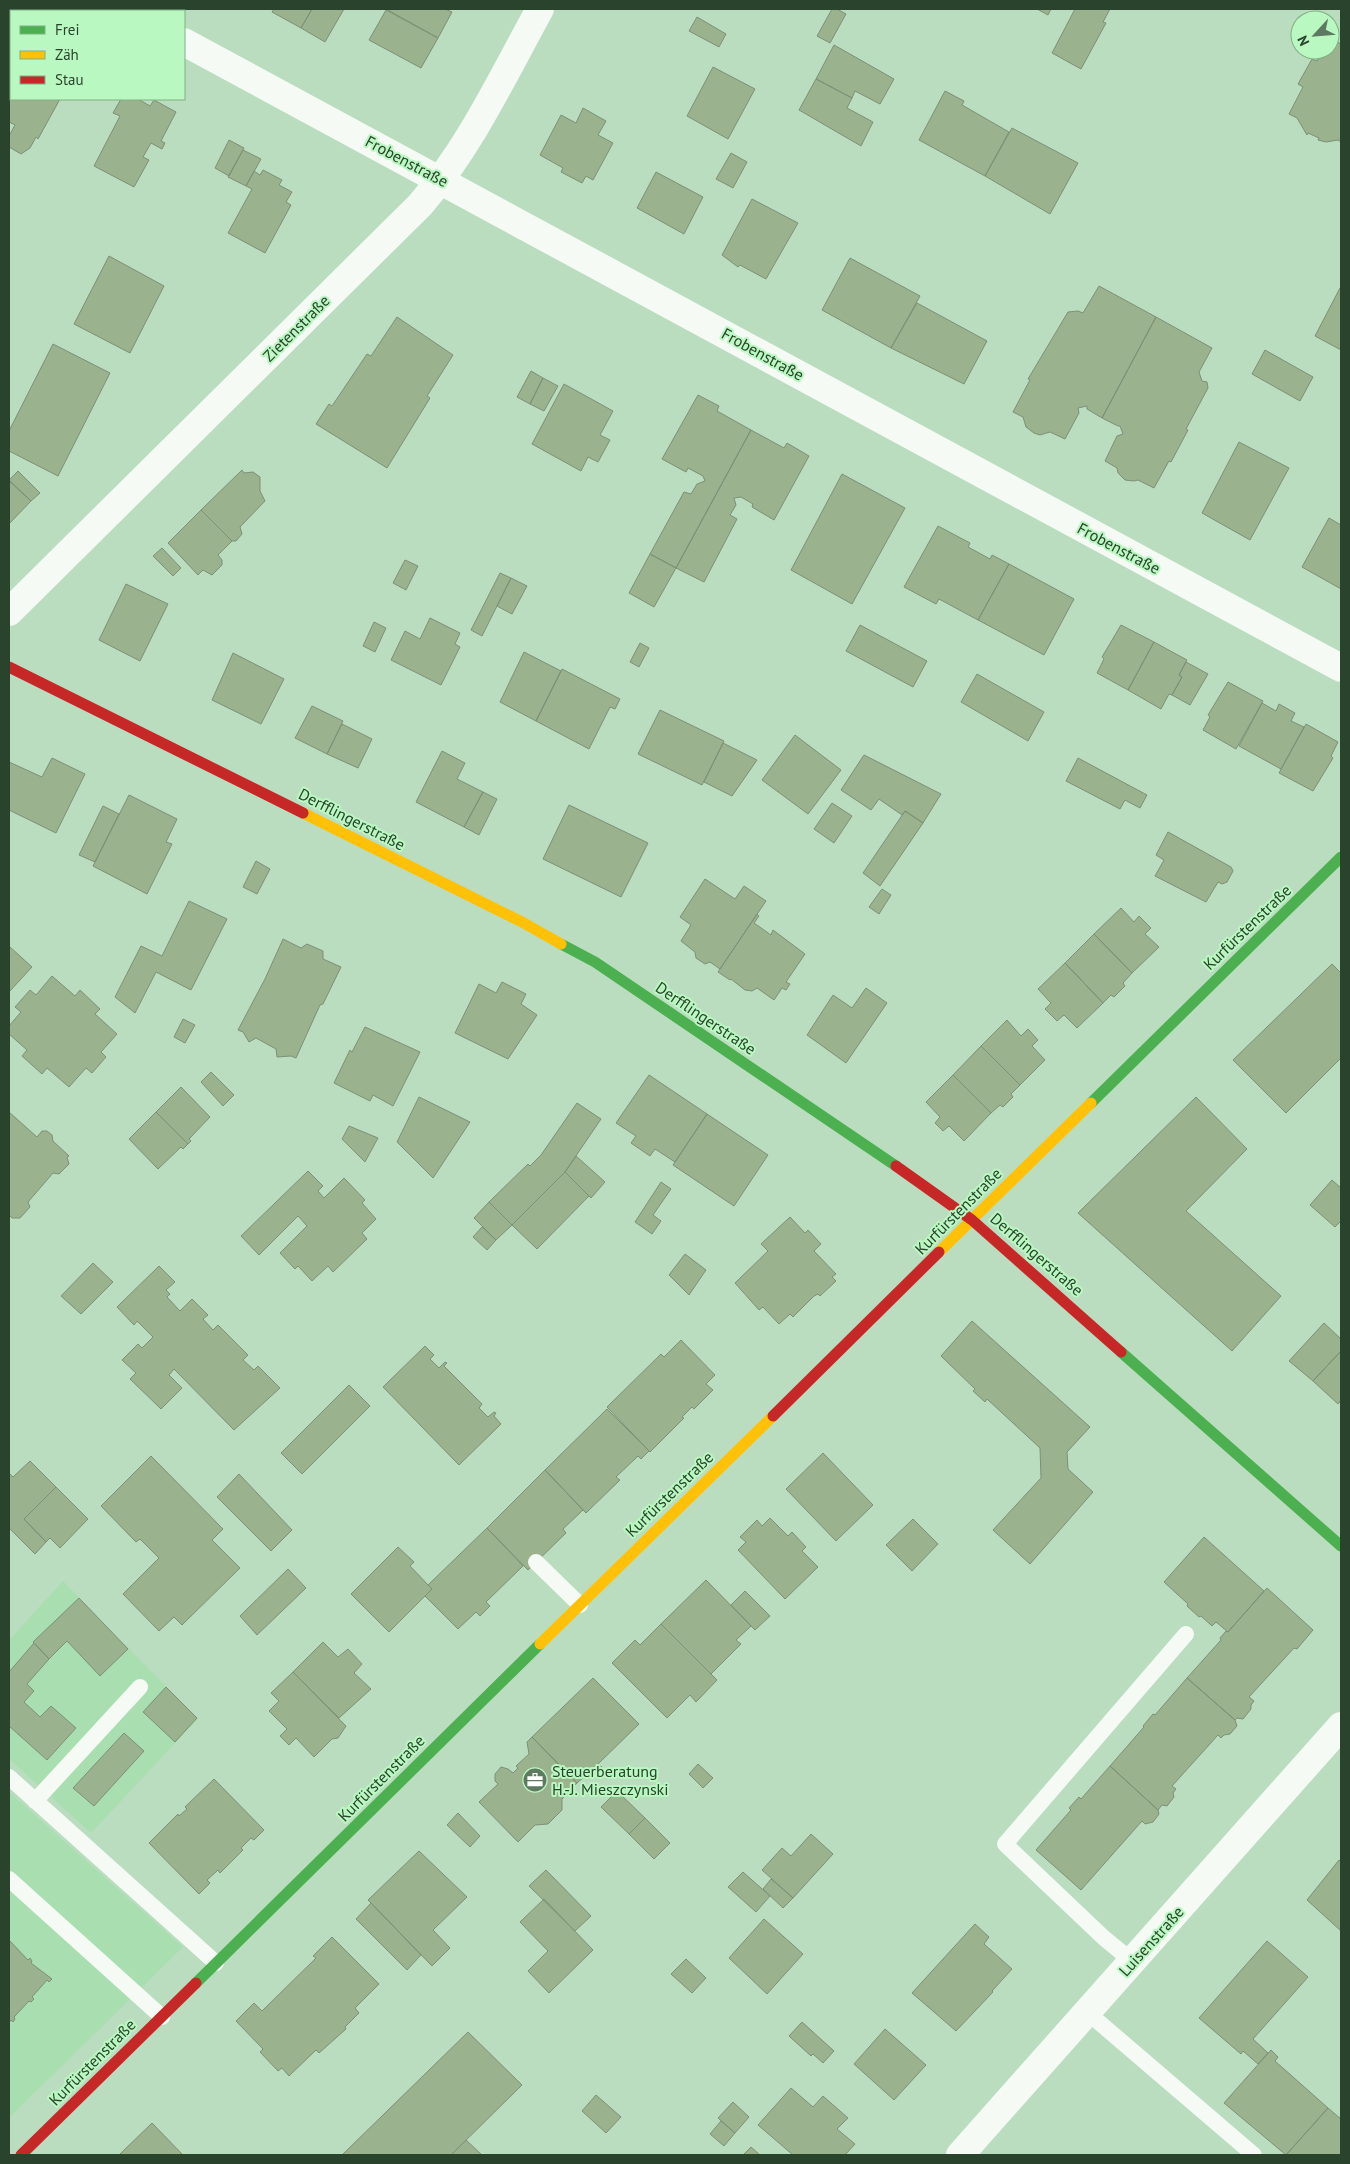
<svg xmlns="http://www.w3.org/2000/svg" width="1350" height="2164" viewBox="0 0 1350 2164" font-family="'PT Sans',sans-serif">
	<style>
		.built { fill: #a9dfb0 }
		.building { fill: #9ab28e; stroke: #7c9076 }
		.lines { fill: none; stroke-linecap: round; stroke-linejoin: round }
		.lane { stroke: #f5faf5; stroke-width: 16 }
		.street { stroke: #f5faf5; stroke-width: 28 }
		.fast { stroke: #4caf50; stroke-width: 11 }
		.slow { stroke: #ffc107; stroke-width: 11 }
		.jam { stroke: #c62828; stroke-width: 11 }
		.labels { text-anchor: middle; stroke-width: 4; stroke-linejoin: round; paint-order: stroke }
		.street-label { font-size: 16px; fill: #2a432d; stroke: #b9f8c0 }
		.poi-label { font-size: 16px; fill: #2a432d; stroke: #b9f8c0; text-anchor: start }
	</style>
	<rect width="100%" height="100%" fill="#bbddbf"/>
	<path class="built" d="M63 1581 198 1719 91 1833 9 1759V1640Z
		M9 1792 183 1947 9 2118Z"/>
	<path class="building" d="M274 9H312L301 28 272 12Z
		M312 9H344L325 42 301 28Z
		M386 9H445L452 12 438 38Z
		M832 9H837L846 14 830 43 817 36Z
		M1037 9H1051L1048 15Z
		M1075 9H1110L1103 22 1106 23 1081 69 1052 53Z
		M386 10 438 38 421 68 369 40Z
		M697 17 726 34 719 47 689 31Z
		M1330 38 1341 44V142L1338 140 1326 142 1318 140 1319 138 1308 133 1307 135 1297 118 1289 114 1303 87 1298 84 1312 59 1317 61 1323 50H1330Z
		M834 45 894 79 880 104 855 91 852 98 816 79Z
		M713 67 755 89 728 139 687 116Z
		M11 70V99H60L38 139 36 137 30 148 21 154 9 147V136L15 125 9 122V74Z
		M816 79 852 98 847 108 873 122 861 146 799 110Z
		M945 91 964 101 962 105 1009 132 985 176 919 140Z
		M121 99H138L150 106 154 100 176 112 161 141 165 143 162 149 151 143 143 157 149 160 134 187 94 166 120 116 113 113Z
		M583 108 606 121 598 135 613 143 593 180 586 176 582 183 561 172 563 168 540 155 561 115 576 123Z
		M1012 128 1078 163 1050 214 985 176Z
		M229 140 244 148 229 176 215 168Z
		M243 150 261 159 246 186 228 177Z
		M731 153 747 162 733 188 716 179Z
		M263 170 282 180 279 185 292 192 286 202 291 205 265 253 228 233 252 189 246 186 254 171 260 175Z
		M656 172 703 197 684 234 637 208Z
		M752 199 798 223 766 279 740 265 738 267 722 255Z
		M109 256 164 286 130 353 74 324Z
		M850 258 920 296 891 348 822 310Z
		M1099 286 1156 317 1102 418 1087 409V406L1078 408 1079 413 1065 439 1050 432 1040 435 1034 433 1026 427 1023 417 1013 412 1030 380 1028 379 1068 312 1078 311 1083 313Z
		M1340 288 1341 289V350L1315 336Z
		M917 303 987 341 964 384 891 348Z
		M397 317 453 355 427 396 430 398 387 468 316 424 329 404 332 406 367 354 371 356Z
		M1156 317 1212 348 1199 372 1202 381 1207 382 1208 388 1186 429 1188 430 1171 462 1169 461 1154 488 1138 480 1134 481 1125 480 1118 473 1117 468 1105 461 1117 436 1123 434 1120 426H1118L1102 418Z
		M53 344 110 373 58 476 9 451V431Z
		M1265 350 1313 377 1300 401 1252 374Z
		M531 371 543 378 530 404 517 397Z
		M543 378 558 386 544 411 530 404Z
		M564 384 613 411 600 435 610 440 598 462 588 457 581 471 532 444Z
		M698 395 719 406 717 411 751 430 676 568 650 554 684 492 691 494 697 484 705 481 703 476 688 468 686 472 662 459Z
		M751 430 784 448 787 443 809 456 774 520 752 507 753 504 741 497 734 498 736 505 730 515 737 519 704 582 676 568Z
		M1239 442 1289 468 1250 540 1202 513Z
		M242 470 244 473 253 472 260 477V491L265 501 240 527 242 534 236 541H232L201 510Z
		M18 471 40 493 31 501 9 480Z
		M842 474 905 508 852 604 791 570Z
		M9 481 31 501 9 524Z
		M201 510 232 541 218 555 222 560V565L212 575 203 570 198 575 168 543Z
		M1329 518 1341 525V589L1302 567Z
		M938 526 970 543 968 547 990 559 992 555 1009 564 978 620 939 599 936 604 904 587Z
		M162 548 181 568 173 576 153 556Z
		M650 554 676 568 654 607 629 593Z
		M405 560 418 566 406 590 393 583Z
		M1009 564 1074 599 1044 655 978 620Z
		M500 573 511 578 482 636 471 630Z
		M511 578 527 586 512 614 497 606Z
		M126 584 168 604 140 661 99 640Z
		M430 618 460 633 455 644 460 647 441 685 391 660 405 631 420 639Z
		M374 622 386 628 375 652 363 646Z
		M860 625 927 661 913 687 846 651Z
		M1121 625 1154 642 1128 690 1097 673 1104 659 1102 657Z
		M1154 642 1187 660 1179 675 1182 677 1172 695 1169 694 1161 709 1128 690Z
		M640 643 649 648 639 667 630 662Z
		M524 652 561 671 536 721 500 702Z
		M233 653 284 679 261 724 212 700Z
		M1186 662 1208 674 1190 705 1172 695 1182 677 1179 675Z
		M562 669 620 699 615 709 610 707 589 749 536 721Z
		M977 674 1044 712 1028 741 961 702Z
		M1228 682 1263 701 1236 749 1203 730 1210 717 1208 715Z
		M1262 703 1276 711 1279 704 1295 713 1291 721 1304 727 1281 769 1239 746Z
		M312 706 343 721 327 754 295 738Z
		M660 710 724 741 702 785 638 754Z
		M342 724 372 739 358 768 327 754Z
		M1306 724 1338 742 1331 756 1333 758 1313 791 1279 773Z
		M795 735 841 770 808 814 762 780Z
		M723 743 757 760 732 796 704 782Z
		M442 751 465 763 457 779 483 792 464 827 416 802Z
		M864 755 941 794 923 823 905 811 902 815 879 799 871 810 841 790Z
		M52 758 85 774 56 833 9 810V762L42 777Z
		M1078 758 1147 795 1140 808 1125 800 1120 809 1066 781Z
		M483 792 497 799 479 835 464 827Z
		M129 795 177 819 166 842 172 844 147 894 93 866Z
		M832 803 852 816 834 843 814 829Z
		M569 805 648 843 621 897 543 859Z
		M103 806 119 814 95 862 79 855Z
		M905 811 923 823 880 886 863 873Z
		M1168 832 1231 867 1233 871 1227 882 1222 884 1218 882 1206 902 1155 876 1164 860 1156 855Z
		M256 861 270 869 257 894 243 887Z
		M705 879 735 899 744 886 766 901 720 969 710 962 705 964 696 958 695 952 681 941 691 925 680 917Z
		M882 889 891 895 879 914 869 907Z
		M189 901 227 919 191 990 156 972 135 1013 115 997 141 946 162 956Z
		M1121 908 1134 922 1139 916 1151 928 1145 934 1159 947 1132 973 1094 934Z
		M757 914 759 916 754 923 771 935 773 930 805 954 786 982 790 984 786 990 782 988 774 1000 757 988 752 991 745 990 731 979 730 980 718 972Z
		M1094 934 1132 973 1123 983 1125 986 1114 997 1111 995 1103 1003 1065 963Z
		M283 939 301 948 307 944 323 951V959L341 967 323 1004 320 1005 296 1058 291 1056 277 1057 276 1049 256 1038 249 1042 243 1032 238 1030 265 979Z
		M10 947 32 967 9 992V948Z
		M1065 963 1103 1003 1077 1028 1064 1015 1057 1021 1045 1009 1051 1003 1038 989Z
		M1332 964 1341 973V1058L1286 1113 1233 1060Z
		M52 976 75 996 80 990 100 1009 95 1014 117 1034 101 1052 106 1057 92 1073 86 1068 69 1087 47 1068 42 1074 22 1056 27 1050 9 1034V1026L21 1012 15 1007 30 990 36 995Z
		M502 982 526 994 521 1004 537 1015 508 1059 455 1033 479 984 496 993Z
		M866 988 887 1003 846 1063 807 1035 833 995 852 1008Z
		M183 1019 195 1025 185 1043 174 1037Z
		M1007 1020 1021 1036 1028 1029 1038 1040 1032 1046 1045 1060 1020 1085 981 1046Z
		M365 1027 420 1052 393 1106 373 1095 370 1101 334 1083 350 1050 352 1052Z
		M981 1046 1020 1085 1011 1094 1013 1097 1003 1107 1000 1105 991 1113 953 1075Z
		M211 1072 234 1095 223 1106 201 1082Z
		M649 1075 707 1114 675 1162 655 1149 650 1156 631 1143 636 1136 616 1123Z
		M953 1075 991 1113 964 1141 949 1126 943 1131 935 1123 940 1117 926 1102Z
		M181 1087 210 1117 189 1139 191 1141 188 1144 156 1112Z
		M419 1097 470 1122 433 1178 397 1142Z
		M1196 1097 1247 1149 1186 1211 1281 1296 1232 1351 1078 1213Z
		M577 1103 601 1119 565 1172 512 1225 489 1202 528 1164 530 1166 541 1155Z
		M9 1112 37 1137 42 1131H47L52 1135 53 1141 69 1156 67 1157 69 1164 59 1174 53 1173 28 1202 30 1207 20 1218H12L9 1215Z
		M156 1112 188 1144 183 1149 181 1147 158 1169 129 1139Z
		M707 1114 768 1155 734 1206 673 1165Z
		M349 1126 378 1138 365 1162 342 1139Z
		M576 1156 605 1182 591 1198 565 1172Z
		M308 1171 323 1186 318 1191 324 1198 344 1178 365 1200 362 1203 376 1219 362 1233 367 1239 333 1272 328 1266 312 1281 298 1266 295 1269 280 1253 307 1226 298 1216 259 1255 241 1236Z
		M565 1172 589 1196 537 1249 512 1225Z
		M1332 1180 1341 1188V1221L1335 1227 1310 1205Z
		M661 1182 671 1189 653 1215 661 1221 652 1234 635 1222Z
		M489 1202 512 1225 496 1240 474 1218Z
		M790 1217 805 1233 808 1230 821 1244 814 1251 836 1274 832 1277 836 1281 820 1296 818 1294 814 1296 793 1317 790 1314 779 1324 763 1307 759 1310 735 1283 768 1251 761 1244Z
		M482 1227 496 1240 487 1250 473 1237Z
		M685 1254 706 1270 689 1295 669 1275Z
		M93 1263 113 1282 81 1314 61 1296Z
		M159 1266 175 1282 166 1290 170 1294 167 1297 180 1311 192 1299 208 1315 203 1319 213 1330 218 1325 248 1355 243 1360 254 1370 258 1366 280 1388 234 1430 174 1369 169 1375 182 1388 161 1409 130 1379 136 1373 122 1360 138 1344 142 1348 153 1337 137 1321 134 1325 117 1307Z
		M972 1321 1090 1427 1067 1452 1068 1469 1093 1492 1030 1564 993 1530 1041 1478 1040 1448 987 1399 985 1402 973 1391 975 1389 941 1356Z
		M1324 1323 1341 1339V1351L1313 1381 1289 1361Z
		M681 1340 715 1375 706 1384 713 1390 694 1409 692 1407 682 1417 684 1418 650 1452 607 1407 661 1354 664 1357Z
		M425 1346 434 1355 430 1359 439 1368 445 1362 447 1363 444 1366 482 1404 479 1408 488 1417 494 1412 496 1413 494 1416 501 1424 459 1465 383 1387Z
		M1341 1351V1400L1338 1404 1313 1381Z
		M349 1385 370 1406 302 1474 281 1453Z
		M607 1409 649 1451 641 1459 638 1456 616 1477 620 1480 586 1513 545 1470Z
		M823 1453 873 1505 836 1541 786 1489Z
		M151 1456 223 1529 212 1540 240 1568 182 1625 174 1617 159 1631 123 1594 159 1558 140 1539 136 1542 101 1506Z
		M30 1461 56 1487 24 1519 46 1542 35 1554 9 1528V1473L13 1477Z
		M545 1470 583 1510 563 1529 566 1533 528 1570 487 1528Z
		M239 1474 292 1530 271 1551 217 1497Z
		M56 1487 88 1519 60 1548 50 1538 46 1542 24 1519Z
		M770 1518 788 1536 792 1532 806 1547 802 1551 818 1567 785 1599 738 1550 746 1542 740 1537 757 1520 762 1526Z
		M913 1519 938 1544 912 1571 886 1545Z
		M487 1528 523 1566 486 1602 490 1606 480 1616 476 1612 458 1629 425 1596 432 1589 428 1585Z
		M1204 1537 1264 1591 1228 1632 1216 1622 1212 1626 1201 1616 1199 1617 1187 1606 1188 1604 1164 1582Z
		M398 1547 414 1562 410 1566 432 1589 389 1632 351 1594Z
		M288 1569 306 1588 257 1635 240 1616Z
		M706 1580 751 1626 736 1640 741 1644 711 1674 661 1624Z
		M1267 1588 1313 1630 1297 1649 1294 1648 1249 1697 1254 1701 1251 1705V1709L1243 1719 1237 1718 1235 1720 1187 1678 1221 1640 1220 1638 1226 1631 1228 1632Z
		M745 1591 770 1616 755 1630 731 1605Z
		M79 1598 128 1649 100 1676 67 1641 49 1659 33 1642Z
		M661 1624 717 1680 696 1702 690 1695 667 1718 612 1663 635 1640 640 1645Z
		M323 1642 338 1657 348 1649 362 1664 354 1673 371 1689 339 1718 293 1672Z
		M34 1643 49 1659 27 1684 34 1691 24 1702 40 1717 51 1706 76 1728 47 1760 9 1726V1672Z
		M293 1672 346 1726 338 1738 332 1739 314 1757 296 1738 289 1745 280 1736 287 1729 269 1711 279 1701 271 1693Z
		M593 1678 639 1724 598 1764 602 1767 596 1773 592 1770 577 1783 532 1737Z
		M1187 1678 1235 1720 1237 1726 1230 1734 1224 1735 1221 1738 1218 1735 1172 1786 1176 1789 1173 1793 1174 1797 1167 1806 1162 1805 1158 1810 1110 1766 1144 1727 1143 1726 1153 1714 1155 1715Z
		M166 1687 197 1718 175 1742 143 1712Z
		M124 1733 144 1751 94 1806 73 1788Z
		M532 1737 577 1783 562 1799V1810L548 1824 535 1825 518 1842 479 1802 498 1784 495 1781V1774L501 1767 508 1769 513 1773 518 1768 516 1766 529 1754 527 1742Z
		M698 1764 713 1778 703 1788 689 1774Z
		M1110 1766 1158 1810 1159 1814 1153 1822 1145 1824 1142 1821 1081 1890 1036 1850 1071 1810 1069 1808 1079 1797 1081 1799Z
		M214 1779 264 1830 254 1840 251 1838 241 1848 243 1850 220 1873 218 1870 207 1880 210 1883 199 1894 149 1843 178 1814 179 1816 187 1809 185 1807Z
		M617 1791 645 1818 629 1834 601 1807Z
		M458 1813 480 1836 470 1847 447 1825Z
		M645 1818 670 1843 654 1859 629 1834Z
		M811 1834 833 1854 793 1898 762 1870 782 1848 791 1856Z
		M419 1851 467 1897 433 1930 450 1948 432 1966 368 1900Z
		M1339 1860 1341 1862V1931L1307 1900Z
		M546 1870 591 1916 575 1931 529 1886Z
		M743 1872 770 1896 756 1912 728 1887Z
		M771 1879 793 1898 783 1908 763 1889Z
		M544 1899 593 1950 549 1993 528 1971 548 1951 520 1922Z
		M371 1903 421 1955 407 1970 356 1919Z
		M764 1919 803 1954 767 1994 729 1958Z
		M975 1924 989 1937 984 1944 1012 1969 992 1991 993 1992 956 2031 912 1993Z
		M332 1937 379 1984 355 2008 359 2013 345 2027 346 2029 319 2053 316 2050 289 2076 282 2068 278 2071 260 2052 263 2049 236 2021 254 2003 262 2011 316 1958 313 1956Z
		M9 1940 28 1960 30 1958 32 1961 31 1963 52 1979 49 1982 47 1980 32 1997 34 1999 31 2002 29 2001 14 2017 15 2019 13 2022 11 2020 9 2023Z
		M1267 1941 1308 1977 1253 2039 1268 2053 1258 2064 1243 2051 1241 2054 1199 2018Z
		M686 1959 706 1978 692 1993 671 1974Z
		M802 2022 834 2051 823 2063 813 2054 811 2056 789 2036Z
		M885 2029 926 2065 894 2100 854 2064Z
		M468 2032 522 2085 451 2155H342Z
		M1271 2050 1278 2057 1275 2061 1328 2108 1286 2155 1224 2103Z
		M791 2088 813 2107 823 2096 848 2118 837 2129 855 2144 845 2155H793L758 2125Z
		M596 2095 621 2117 606 2133 582 2111Z
		M733 2102 749 2117 735 2133 718 2118Z
		M1328 2108 1341 2119V2155H1286Z
		M721 2121 735 2133 724 2146 710 2134Z
		M152 2123 183 2155H119Z
		M466 2140 482 2155H451Z
		M751 2147 760 2155H743Z"/>
	<g class="lines">
		<path class="lane" d="M536 1562 580 1605
			M9 1777 216 1963
			M35 1801 140 1687
			M9 1879 162 2017
			M1132 1961 1104 1938 1005 1844 1186 1634
			M1087 2012 1254 2155"/>
		<path class="street" d="M123 9 127 11
			M184 42 1341 668
			M9 612 420 205C470 147 503 76 540 9
			M960 2155 1341 1726"/>
		<path class="fast" d="M561 944 595 962 896 1166
			M1091 1103 1341 857
			M1121 1352 1341 1546
			M196 1983 540 1644"/>
		<path class="slow" d="M303 813 522 922 561 944
			M939 1252 1091 1103
			M540 1644 773 1416"/>
		<path class="jam" d="M9 667 303 813
			M896 1166 972 1220 1121 1352
			M773 1416 939 1252
			M21 2155 196 1983"/>
	</g>
	<defs>
		<symbol id="office-disc" viewBox="-11 -11 22 22"><circle r="9.5" fill="#5d7960" stroke="#b9f8c0"/><path d="M-6-3h4V-5.5h4V-3h4V5H-6ZM-1-4.5V-3h2v-1.5ZM-6 0V1H6V0Z" fill="#fff"/></symbol>
	</defs>
	<g fill-rule="evenodd">
		<use href="#office-disc" x="521" y="1766" width="28" height="28"/>
	</g>
	<g class="labels">
		<g class="street-label">
			<text transform="translate(407 161) rotate(28)" y="6">Frobenstraße</text>
			<text transform="translate(296 328) rotate(-45)" y="6">Zietenstraße</text>
			<text transform="translate(763 354) rotate(29)" y="6">Frobenstraße</text>
			<text transform="translate(1119 548) rotate(28)" y="6">Frobenstraße</text>
			<text transform="translate(352 819) rotate(27)" y="6">Derfflingerstraße</text>
			<text transform="translate(1247 927) rotate(-44)" y="6">Kurfürstenstraße</text>
			<text transform="translate(706 1018) rotate(34)" y="6">Derfflingerstraße</text>
			<text transform="translate(958 1211) rotate(-45)" y="6">Kurfürstenstraße</text>
			<text transform="translate(1037 1254) rotate(41)" y="6">Derfflingerstraße</text>
			<text transform="translate(669 1494) rotate(-44)" y="6">Kurfürstenstraße</text>
			<text transform="translate(381 1778) rotate(-45)" y="6">Kurfürstenstraße</text>
			<text transform="translate(1151 1941) rotate(-48)" y="6">Luisenstraße</text>
			<text transform="translate(92 2062) rotate(-45)" y="6">Kurfürstenstraße</text>
		</g>
		<g class="poi-label">
			<text x="552" y="1777">Steuerberatung<tspan x="552" dy="18">H.-J. Mieszczynski</tspan></text>
		</g>
	</g>
	<rect width="1350" height="2164" fill="none" stroke="#2a432d" stroke-width="20"/>
	<rect x="10" y="10" width="175" height="90" fill="#b9f8c0" stroke="#80b085"/>
	<rect x="20" y="26" width="25" height="8" fill="#4caf50" stroke="#80b085"/>
	<text x="55" y="35" font-size="15" fill="#2a432d">Frei</text>
	<rect x="20" y="51" width="25" height="8" fill="#ffc107" stroke="#80b085"/>
	<text x="55" y="60" font-size="15" fill="#2a432d">Zäh</text>
	<rect x="20" y="76" width="25" height="8" fill="#c62828" stroke="#80b085"/>
	<text x="55" y="85" font-size="15" fill="#2a432d">Stau</text>
	<g transform="translate(1315 35) rotate(244)"><circle r="24" fill="#b9f8c0" stroke="#80b085"/>
	<path d="M0-4L9 19L0 12L-9 19Z" fill="#5d7960"/>
	<text y="-8" font-size="14" font-weight="bold" text-anchor="middle" fill="#2a432d">N</text>
	</g>
</svg>
